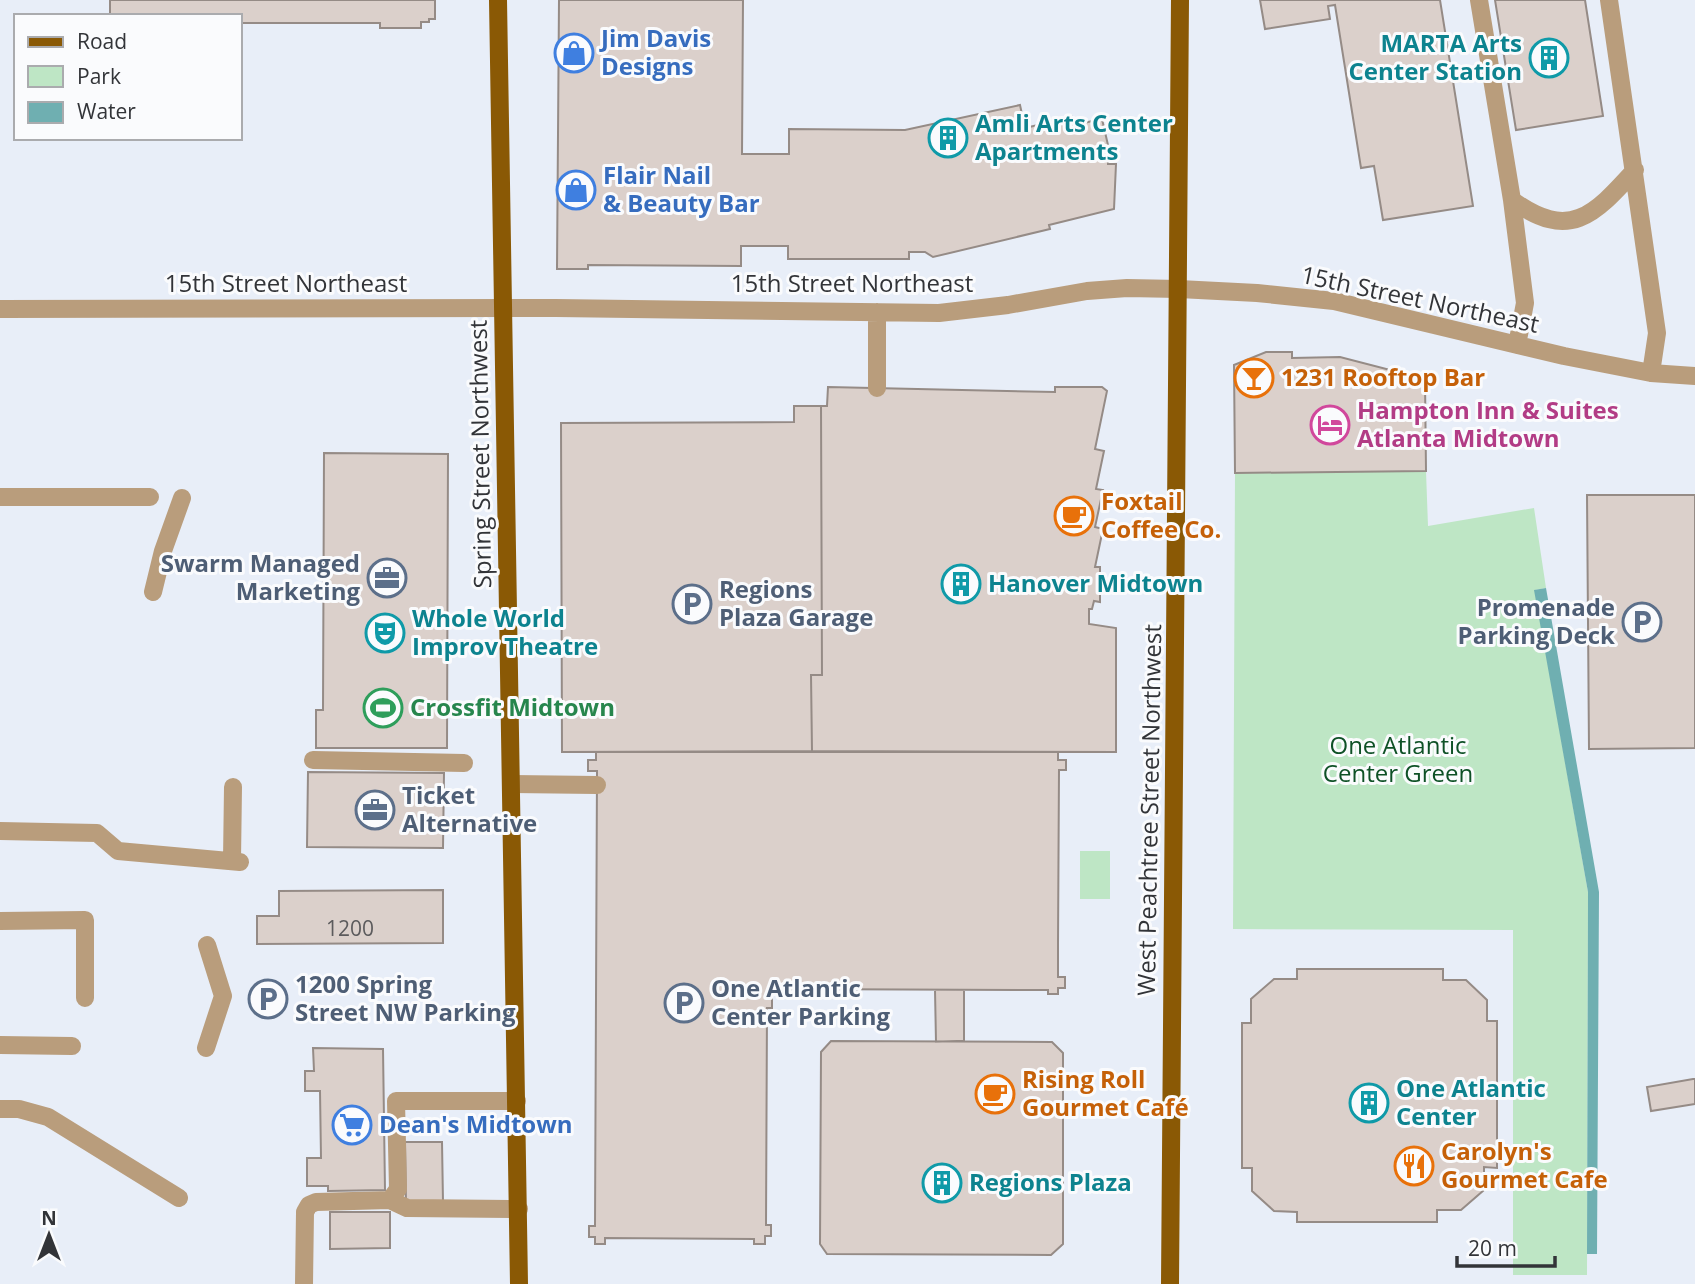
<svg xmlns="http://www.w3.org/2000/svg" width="1695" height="1284" viewBox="0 0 1695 1284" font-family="'Open Sans',sans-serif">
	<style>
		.green { fill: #bee6c5 }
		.water { fill: #6fafb1 }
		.building { fill: #dbd0cb; stroke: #958b86; stroke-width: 2 }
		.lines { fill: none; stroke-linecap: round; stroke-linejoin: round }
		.minor { stroke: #b99d7c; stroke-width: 18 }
		.major { stroke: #8a5905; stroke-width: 18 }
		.labels { text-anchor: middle; stroke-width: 6; stroke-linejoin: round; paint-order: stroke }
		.number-label { font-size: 21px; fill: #5c5b5d }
		.shop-label { font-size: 24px; font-weight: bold; fill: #366cbe; stroke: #fafbfd; text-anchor: start }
		.culture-label { font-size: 24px; font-weight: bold; fill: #0d838f; stroke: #fafbfd; text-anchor: start }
		.street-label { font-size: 24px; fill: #323438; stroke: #fafbfd }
		.food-label { font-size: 24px; font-weight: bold; fill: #c56008; stroke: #fafbfd; text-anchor: start }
		.hotel-label { font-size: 24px; font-weight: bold; fill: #b23c85; stroke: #fafbfd; text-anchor: start }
		.service-label { font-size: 24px; font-weight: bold; fill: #4e5e75; stroke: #fafbfd; text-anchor: start }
		.leisure-label { font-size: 24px; font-weight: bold; fill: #27864d; stroke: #fafbfd; text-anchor: start }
		.park-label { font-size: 24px; fill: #0e5126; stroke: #fafbfd }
	</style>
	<rect width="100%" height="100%" fill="#e8eef8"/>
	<path class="green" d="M1426 471 1428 526 1534 508 1546 588 1535 590 1588 892 1587 1275H1513V930L1233 929 1235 473Z
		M1080 851H1110V899H1080Z"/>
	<path class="water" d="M1546 588 1599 892 1597 1254H1587L1588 892 1534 590Z"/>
	<path class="building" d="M110 0H435V19H429V22H421V28H380V23H240V16H110Z
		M559 0H743L742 154H789V129L905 130 1020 105 1025 128 1072 117 1074 125 1102 119 1108 145V164H1116L1114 209 1049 225 1050 229 933 257 925 252H909V259H788V246H741V266L588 265V269H557Z
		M1260 0H1440L1473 206 1383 220 1374 166 1361 168 1335 5 1328 6 1330 19 1265 29Z
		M1495 0H1585L1603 116 1516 130Z
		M1266 352H1292V358L1340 357 1425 379 1426 471 1235 473 1234 365Z
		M828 387 1055 392V387H1102L1107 391 1095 449 1104 451 1096 489 1103 490 1095 527 1103 529 1095 567H1100V602L1094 601 1092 609H1089V624L1116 628V752L812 751 811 675H822L821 406H827Z
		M794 406H821L822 675H811L812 751 562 752 561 423 794 422Z
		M324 453 448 454 447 748H316V710H323Z
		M1587 495H1695V748L1589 749Z
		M596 752H1058V760H1066V770H1059L1058 943V977H1065V988H1058V994H1048V990L787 989V995H775V991H769V997H772V1008H767L766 1225H771V1236H765V1244H754V1239L605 1238V1244H595V1237H589V1226H595L597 771H588V760H596Z
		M308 772 444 773 443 848 307 847Z
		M443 890V943L257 944V916H279V891Z
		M1297 969H1443V980H1466L1487 1000V1021H1497V1168L1484 1167V1190L1461 1210H1437V1222H1297V1212L1274 1211 1252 1191V1168H1242V1023H1251V999L1274 979H1297Z
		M935 990H964V1041L936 1042Z
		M831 1041 1052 1042 1063 1053V1244L1051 1255 827 1254 820 1244 821 1052Z
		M313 1048 383 1049 385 1190 328 1191V1186H307V1158H321L320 1091H305V1071H314Z
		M1693 1079H1695V1104L1651 1111 1647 1087Z
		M405 1142H442L443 1202 406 1203Z
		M330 1212H390V1248L330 1249Z"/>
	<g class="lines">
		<path class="minor" d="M1479 0 1512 200 1525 303 1517 345
			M1609 0 1657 333 1651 373
			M1512 200C1570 242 1594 215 1635 170
			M0 309 556 308 939 313 1008 305 1087 291 1127 288 1179 289 1257 293 1334 301 1564 356 1651 373 1695 376
			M877 388V312
			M0 497H150
			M153 592 163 551 182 498
			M313 760 464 763
			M512 784 597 785
			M0 831 97 833 118 851 240 862
			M232 860 233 787
			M0 921 85 920V998
			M0 1045 72 1046
			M206 1048 223 996 207 945
			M517 1101H396L398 1189 390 1200 407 1208 519 1209
			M0 1109H19L48 1117 179 1198
			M304 1284 305 1212 309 1205 316 1202 390 1200"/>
		<path class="major" d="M498 0 519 1284
			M1170 1284 1180 0"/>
	</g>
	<defs>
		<symbol id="shop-ring" viewBox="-11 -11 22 22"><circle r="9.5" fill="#fafbfd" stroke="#3f7fe0" stroke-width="1.5"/><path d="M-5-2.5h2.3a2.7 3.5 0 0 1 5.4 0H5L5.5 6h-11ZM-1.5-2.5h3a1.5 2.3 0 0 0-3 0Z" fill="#3f7fe0"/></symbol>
		<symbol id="building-ring" viewBox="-11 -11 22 22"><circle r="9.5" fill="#fafbfd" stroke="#0f9aa8" stroke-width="1.5"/><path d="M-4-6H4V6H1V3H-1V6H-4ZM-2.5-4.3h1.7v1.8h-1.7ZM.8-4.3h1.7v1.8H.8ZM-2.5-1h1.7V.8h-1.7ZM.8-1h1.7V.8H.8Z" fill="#0f9aa8"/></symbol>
		<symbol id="bar-ring" viewBox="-11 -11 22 22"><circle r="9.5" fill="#fafbfd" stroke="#e8710a" stroke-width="1.5"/><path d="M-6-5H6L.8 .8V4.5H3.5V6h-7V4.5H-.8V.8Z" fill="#e8710a"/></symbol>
		<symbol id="hotel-ring" viewBox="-11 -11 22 22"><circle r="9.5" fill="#fafbfd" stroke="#d1479c" stroke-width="1.5"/><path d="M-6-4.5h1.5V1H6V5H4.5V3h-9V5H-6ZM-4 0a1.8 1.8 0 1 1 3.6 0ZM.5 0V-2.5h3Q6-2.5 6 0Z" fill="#d1479c"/></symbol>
		<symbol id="cafe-ring" viewBox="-11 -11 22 22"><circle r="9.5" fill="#fafbfd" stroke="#e8710a" stroke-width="1.5"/><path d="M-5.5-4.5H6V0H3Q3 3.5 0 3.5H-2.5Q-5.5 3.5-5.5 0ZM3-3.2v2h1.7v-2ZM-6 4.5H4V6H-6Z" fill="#e8710a"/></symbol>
		<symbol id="office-ring" viewBox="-11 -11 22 22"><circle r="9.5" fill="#fafbfd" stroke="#5c6f8a" stroke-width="1.5"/><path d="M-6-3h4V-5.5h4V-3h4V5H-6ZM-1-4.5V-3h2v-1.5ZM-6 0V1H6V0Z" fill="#5c6f8a"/></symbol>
		<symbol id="parking-ring" viewBox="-11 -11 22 22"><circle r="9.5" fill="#fafbfd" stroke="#5c6f8a" stroke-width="1.5"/><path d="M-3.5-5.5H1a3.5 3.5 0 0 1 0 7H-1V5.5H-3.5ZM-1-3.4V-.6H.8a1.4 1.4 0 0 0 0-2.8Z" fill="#5c6f8a"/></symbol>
		<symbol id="theatre-ring" viewBox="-11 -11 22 22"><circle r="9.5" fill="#fafbfd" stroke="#0f9aa8" stroke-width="1.5"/><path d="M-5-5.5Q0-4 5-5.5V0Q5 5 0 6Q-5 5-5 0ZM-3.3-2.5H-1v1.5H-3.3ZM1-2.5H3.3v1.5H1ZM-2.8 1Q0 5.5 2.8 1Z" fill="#0f9aa8"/></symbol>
		<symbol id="stadium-ring" viewBox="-11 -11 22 22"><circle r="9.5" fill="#fafbfd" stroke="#2e9e5b" stroke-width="1.5"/><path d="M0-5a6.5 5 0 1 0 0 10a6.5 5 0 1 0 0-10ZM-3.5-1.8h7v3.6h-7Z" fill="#2e9e5b"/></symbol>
		<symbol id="supermarket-ring" viewBox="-11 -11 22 22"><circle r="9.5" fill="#fafbfd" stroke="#3f7fe0" stroke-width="1.5"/><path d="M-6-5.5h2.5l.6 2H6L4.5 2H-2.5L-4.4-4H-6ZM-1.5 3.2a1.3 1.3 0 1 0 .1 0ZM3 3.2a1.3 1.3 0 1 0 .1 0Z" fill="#3f7fe0"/></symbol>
		<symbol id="restaurant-ring" viewBox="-11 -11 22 22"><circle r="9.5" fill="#fafbfd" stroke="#e8710a" stroke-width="1.5"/><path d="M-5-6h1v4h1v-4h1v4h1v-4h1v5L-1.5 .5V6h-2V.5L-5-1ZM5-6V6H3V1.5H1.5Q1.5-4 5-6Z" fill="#e8710a"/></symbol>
	</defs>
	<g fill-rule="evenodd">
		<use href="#shop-ring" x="552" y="31" width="44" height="44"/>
		<use href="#building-ring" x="1527" y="36" width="44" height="44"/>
		<use href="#building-ring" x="926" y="116" width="44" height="44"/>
		<use href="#shop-ring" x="554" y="168" width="44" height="44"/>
		<use href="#bar-ring" x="1232" y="356" width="44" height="44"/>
		<use href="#hotel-ring" x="1308" y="403" width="44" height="44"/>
		<use href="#cafe-ring" x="1052" y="494" width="44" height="44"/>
		<use href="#office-ring" x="365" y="556" width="44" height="44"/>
		<use href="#building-ring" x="939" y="562" width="44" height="44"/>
		<use href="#parking-ring" x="670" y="582" width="44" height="44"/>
		<use href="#parking-ring" x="1620" y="600" width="44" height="44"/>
		<use href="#theatre-ring" x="363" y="611" width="44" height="44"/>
		<use href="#stadium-ring" x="361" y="686" width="44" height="44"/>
		<use href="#office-ring" x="353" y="788" width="44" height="44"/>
		<use href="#parking-ring" x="246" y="977" width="44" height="44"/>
		<use href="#parking-ring" x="662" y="981" width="44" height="44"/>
		<use href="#cafe-ring" x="973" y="1072" width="44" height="44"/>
		<use href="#building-ring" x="1347" y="1081" width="44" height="44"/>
		<use href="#supermarket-ring" x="330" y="1103" width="44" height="44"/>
		<use href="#restaurant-ring" x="1392" y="1144" width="44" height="44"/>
		<use href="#building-ring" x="920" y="1161" width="44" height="44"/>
	</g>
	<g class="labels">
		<g class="number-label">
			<text x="350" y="936">1200</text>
		</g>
		<g class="shop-label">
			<text x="601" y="47">Jim Davis<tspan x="601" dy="28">Designs</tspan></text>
			<text x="603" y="184">Flair Nail<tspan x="603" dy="28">&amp; Beauty Bar</tspan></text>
			<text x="379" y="1133">Dean's Midtown</text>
		</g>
		<g class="culture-label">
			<text x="1522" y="52" text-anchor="end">MARTA Arts<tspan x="1522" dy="28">Center Station</tspan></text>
			<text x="975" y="132">Amli Arts Center<tspan x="975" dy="28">Apartments</tspan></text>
			<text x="988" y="592">Hanover Midtown</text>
			<text x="412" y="627">Whole World<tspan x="412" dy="28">Improv Theatre</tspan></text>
			<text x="1396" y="1097">One Atlantic<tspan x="1396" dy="28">Center</tspan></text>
			<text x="969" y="1191">Regions Plaza</text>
		</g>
		<g class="street-label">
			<text x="286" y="292">15th Street Northeast</text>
			<text x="852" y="292">15th Street Northeast</text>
			<text transform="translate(1420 300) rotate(12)" y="8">15th Street Northeast</text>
			<text transform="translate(481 454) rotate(-91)" y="8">Spring Street Northwest</text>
			<text transform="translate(1150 810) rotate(-89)" y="8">West Peachtree Street Northwest</text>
		</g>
		<g class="food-label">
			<text x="1281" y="386">1231 Rooftop Bar</text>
			<text x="1101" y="510">Foxtail<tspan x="1101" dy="28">Coffee Co.</tspan></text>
			<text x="1022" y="1088">Rising Roll<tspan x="1022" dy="28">Gourmet Café</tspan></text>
			<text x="1441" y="1160">Carolyn's<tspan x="1441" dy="28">Gourmet Cafe</tspan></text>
		</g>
		<g class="hotel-label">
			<text x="1357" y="419">Hampton Inn &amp; Suites<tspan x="1357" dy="28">Atlanta Midtown</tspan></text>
		</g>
		<g class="service-label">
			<text x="360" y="572" text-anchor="end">Swarm Managed<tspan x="360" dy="28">Marketing</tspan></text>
			<text x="719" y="598">Regions<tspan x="719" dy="28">Plaza Garage</tspan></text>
			<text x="1615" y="616" text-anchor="end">Promenade<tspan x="1615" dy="28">Parking Deck</tspan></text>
			<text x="402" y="804">Ticket<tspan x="402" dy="28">Alternative</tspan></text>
			<text x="295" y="993">1200 Spring<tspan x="295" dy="28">Street NW Parking</tspan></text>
			<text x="711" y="997">One Atlantic<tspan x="711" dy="28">Center Parking</tspan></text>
		</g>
		<g class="leisure-label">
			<text x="410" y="716">Crossfit Midtown</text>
		</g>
		<g class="park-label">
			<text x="1398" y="754">One Atlantic<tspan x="1398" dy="28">Center Green</tspan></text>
		</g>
	</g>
	<rect x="14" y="14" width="228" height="126" fill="#fafbfd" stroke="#aaabae" stroke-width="2"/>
	<rect x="28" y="37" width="35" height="10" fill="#8a5905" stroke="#aaabae" stroke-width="2"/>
	<text x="77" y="49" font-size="21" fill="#323438">Road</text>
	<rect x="28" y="66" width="35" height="21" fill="#bee6c5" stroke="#aaabae" stroke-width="2"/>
	<text x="77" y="84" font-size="21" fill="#323438">Park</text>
	<rect x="28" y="102" width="35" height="21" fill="#6fafb1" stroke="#aaabae" stroke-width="2"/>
	<text x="77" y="119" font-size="21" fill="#323438">Water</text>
	<g transform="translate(49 1235)" stroke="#fafbfd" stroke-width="5" paint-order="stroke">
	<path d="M0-5L12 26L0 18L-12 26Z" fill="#323438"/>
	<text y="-10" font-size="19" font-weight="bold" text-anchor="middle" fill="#323438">N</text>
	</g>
	<path d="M1457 1256v10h98v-10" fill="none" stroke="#323438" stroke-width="3.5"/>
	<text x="1468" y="1256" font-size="21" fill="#323438" stroke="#fafbfd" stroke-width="5" paint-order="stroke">20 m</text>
</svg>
